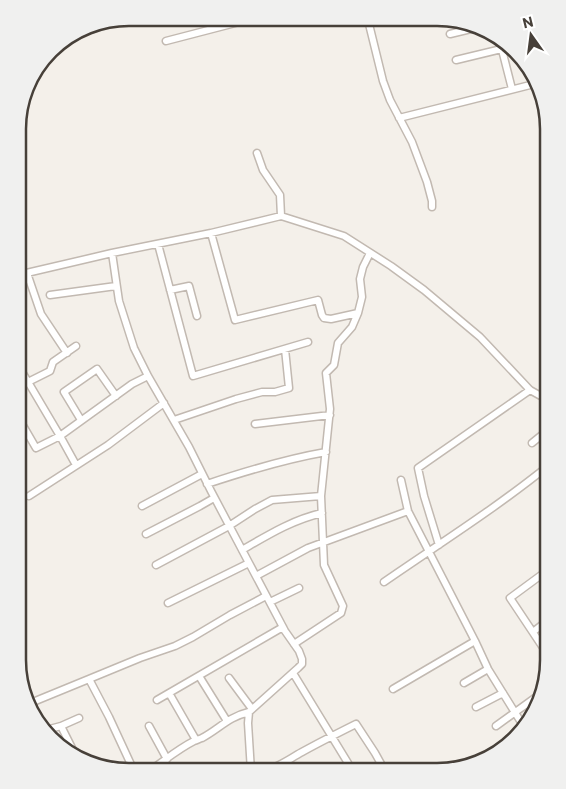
<svg xmlns="http://www.w3.org/2000/svg" width="566" height="789" viewBox="0 0 566 789" font-family="Commissioner,sans-serif">
	<style>
		.lines { fill: none; stroke-linecap: round; stroke-linejoin: round }
		.street-casing { stroke: #c2b9b1; stroke-width: 9 }
		.street { stroke: #fff; stroke-width: 6 }
		.rim { fill: none; stroke: #474039; stroke-width: 2.5 }
	</style>
	<rect width="100%" height="100%" fill="#f4f0ea"/>
	<g class="lines">
		<defs>
			<path id="street" d="M368 20 383 81 390 100 412 142 427 182 432 201V207
				M450 34 475 28
				M499 38 512 89
				M166 41 243 21
				M456 60 510 47
				M399 118 538 83
				M257 153 263 170 280 195 281 216
				M211 233 235 320 318 300 322 315 324 318 331 319 358 313
				M158 244 193 376 308 342
				M112 253 119 301 134 348 148 376 189 447 211 491 249 563 285 631 299 651 302 659V664L298 668 249 712 248 723 251 771
				M27 273 41 314 67 353
				M18 275 112 253 211 233 281 216 344 236 391 266 424 290 480 337 530 390 548 400
				M170 290 189 286 197 316
				M50 295 116 286
				M18 328 20 327
				M18 365 60 436 76 465
				M28 382 50 371 53 362 76 346
				M18 417 36 448 60 436 132 384 148 376
				M81 420 64 392 97 369 116 396
				M174 420 236 399 262 392H275L289 388 285 349
				M255 424 330 415
				M532 443 548 430
				M401 480 408 511 475 641 488 669 524 727
				M207 484C246 471 286 459 326 452
				M29 496 108 445 164 403
				M142 506 202 474
				M146 534 200 506 214 498
				M544 534 548 530
				M439 545 424 496 418 468 530 390
				M242 550C268 535 292 520 322 513
				M156 565 229 526 255 509 272 500 321 496
				M256 576 308 548 408 511
				M384 582C439 544 496 508 548 466
				M270 602 299 588
				M168 603 249 563
				M533 632 548 620
				M294 644 341 613 343 606 324 565 321 496 330 409 326 373 334 365 338 343 352 327 358 313 362 297 360 279 363 267 370 253
				M548 655 510 598 548 570
				M293 673 348 763
				M199 676 227 721
				M229 678 252 709
				M89 679 140 658 175 646 193 637 230 615 266 596
				M464 683 488 669
				M393 689 475 641
				M169 693 196 740
				M157 700 283 627
				M28 704 89 679 109 717 134 771
				M476 707 503 693
				M61 726 79 718
				M149 726 167 759
				M496 726 539 695
				M46 730 61 726 75 754
				M286 762 292 771
				M149 771C164 761 178 749 194 741 197 740 199 739 202 738 219 729 228 717 249 712
				M263 771C278 768 289 759 302 752 320 742 338 733 356 724L375 753 385 771"/>
		</defs>
		<use href="#street" class="street-casing"/>
		<use href="#street" class="street"/>
	</g>
	<path d="M0 0H566V789H0ZM129 26H437A103 103 0 0 1 540 129V660A103 103 0 0 1 437 763H129A103 103 0 0 1 26 660V129A103 103 0 0 1 129 26Z" fill="#f0f0ef" fill-rule="evenodd"/>
	<path class="rim" d="M129 26H437A103 103 0 0 1 540 129V660A103 103 0 0 1 437 763H129A103 103 0 0 1 26 660V129A103 103 0 0 1 129 26Z"/>
	<g transform="translate(531 35) rotate(346)" stroke="#ffffff" stroke-width="4" paint-order="stroke">
	<path d="M0-4L9 19L0 12L-9 19Z" fill="#474039"/>
	<text y="-8" font-size="14" font-weight="bold" text-anchor="middle" fill="#474039">N</text>
	</g>
</svg>
